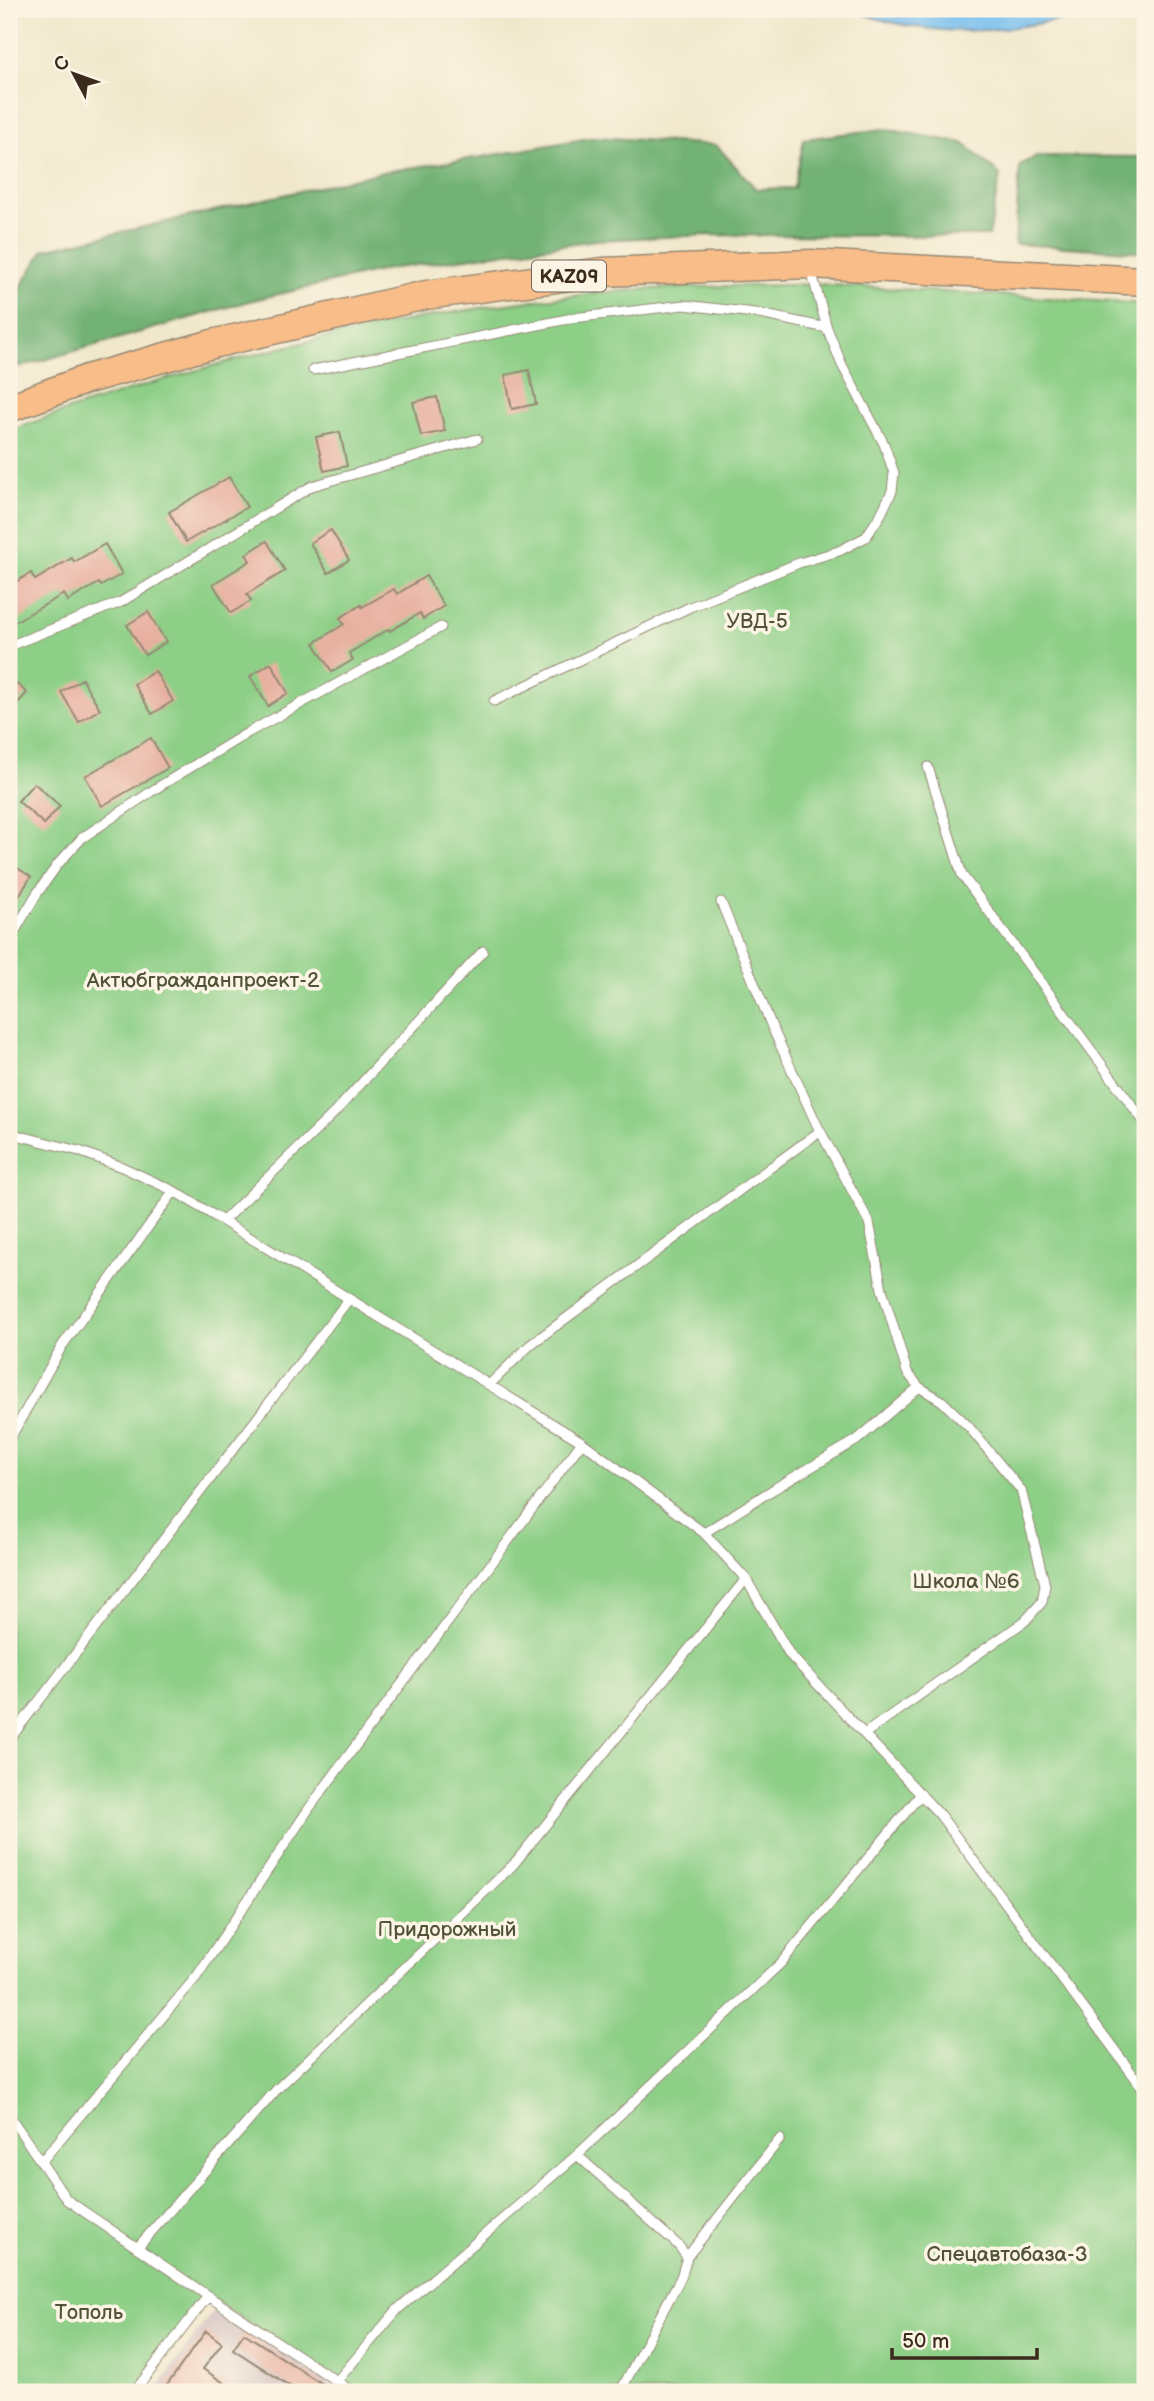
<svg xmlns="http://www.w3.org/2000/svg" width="1154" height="2401" viewBox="0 0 1154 2401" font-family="'Balsamiq Sans',sans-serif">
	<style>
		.industrial { fill: #d1bfbf }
		.green { fill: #8dcf87; stroke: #647c52; stroke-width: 2 }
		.forest { fill: #72b274; stroke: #566e49; stroke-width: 2 }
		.water { fill: #77bfef; stroke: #597486; stroke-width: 2 }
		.building { fill: #e8b0a0 }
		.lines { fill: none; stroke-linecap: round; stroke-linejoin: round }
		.service-casing { stroke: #968975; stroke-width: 11 }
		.trunk-casing { stroke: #968975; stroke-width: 31 }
		.service { stroke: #fff; stroke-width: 9 }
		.trunk { stroke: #f8bd88; stroke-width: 28 }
		.labels { text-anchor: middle; stroke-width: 7; stroke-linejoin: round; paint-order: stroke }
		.shield { fill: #fcf5e5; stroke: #75675a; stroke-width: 2 }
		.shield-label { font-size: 19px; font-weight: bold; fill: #3b2a1e }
		.park-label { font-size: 21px; fill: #505338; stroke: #fcf5e5 }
	</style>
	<rect width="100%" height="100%" fill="#fcf5e5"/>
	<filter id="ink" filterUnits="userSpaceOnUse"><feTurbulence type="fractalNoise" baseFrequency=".0143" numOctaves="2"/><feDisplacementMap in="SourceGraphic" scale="14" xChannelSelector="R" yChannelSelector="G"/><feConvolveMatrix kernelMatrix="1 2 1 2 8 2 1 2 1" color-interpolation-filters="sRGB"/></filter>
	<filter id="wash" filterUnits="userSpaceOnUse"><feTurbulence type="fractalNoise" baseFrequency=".00686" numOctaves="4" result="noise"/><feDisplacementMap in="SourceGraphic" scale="28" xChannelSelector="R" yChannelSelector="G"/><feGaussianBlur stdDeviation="1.57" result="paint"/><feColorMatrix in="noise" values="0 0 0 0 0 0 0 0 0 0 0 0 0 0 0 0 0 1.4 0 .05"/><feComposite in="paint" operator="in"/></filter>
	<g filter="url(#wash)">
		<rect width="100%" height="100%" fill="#f1e8cc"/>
		<path class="industrial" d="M215 2308 343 2392H155Z"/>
		<path class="green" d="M815 284 1145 304V2392H353L208 2296 134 2392H9V431C202 361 405 311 609 292 677 285 747 287 815 284Z"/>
		<path class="forest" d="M884 129 963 143 1000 175 989 236 708 235 596 240 388 269 249 301 19 367 9 337V306L44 250 383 172 482 157 595 137 716 145 756 189 794 188 804 139Z
			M1038 156 1145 157V252L1015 244 1020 165Z"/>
		<path class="water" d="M850 9H1145V11C1098 10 1054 22 1007 28 956 35 898 29 850 9Z"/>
		<g id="blocks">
			<path class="building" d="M529 370 536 404 512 409 505 375Z
				M437 397 445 431 421 436 413 402Z
				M340 432 347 466 324 471 316 437Z
				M229 477 247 507 186 542 169 512Z
				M331 530 349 560 328 573 310 543Z
				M267 541 285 571 247 594 251 601 231 613 213 584 250 561 246 554Z
				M105 544 122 574 101 586 99 583 68 601 64 594 9 625V586L31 573 35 580 72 558 74 562Z
				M426 576 444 606 423 619 420 613 390 631 389 629 349 653 353 660 332 672 314 643 344 624 340 618 361 605 362 607 394 589 397 594Z
				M148 612 166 642 145 655 127 625Z
				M271 663 288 693 268 706 250 676Z
				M155 671 173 701 152 714 134 684Z
				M9 677 27 693 9 713Z
				M82 679 100 709 79 722 61 692Z
				M151 738 168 768 102 806 85 776Z
				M34 783 60 806 44 824 18 801Z
				M9 862 31 877 9 911Z
				M206 2331 222 2343 203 2369 238 2392H162Z
				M244 2333 334 2392H299L233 2349Z"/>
		</g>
	</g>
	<g filter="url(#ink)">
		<use href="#blocks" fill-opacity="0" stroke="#968975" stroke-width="2"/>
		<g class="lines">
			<defs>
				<path id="service" d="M313 370 573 318 684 305 755 313 827 328
					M9 646 121 602 312 486 477 439
					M494 701 690 607 799 563 839 551 866 537 881 514 892 491 894 473 884 444 842 365 827 328 811 270
					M928 767 962 875 1145 1123
					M721 902 772 1027 817 1125 869 1222 882 1289 907 1372 919 1387 942 1401 969 1427 1021 1490 1045 1585 1042 1602 1025 1621 864 1734
					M9 941 36 895 58 864 82 838 155 789 249 732 441 627
					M9 1133 79 1151 122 1167 174 1191 582 1442 704 1533 746 1579 790 1655 940 1815 1145 2091
					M223 1221 335 1112 483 951
					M489 1385 530 1345 820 1131
					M9 1440 62 1346 174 1191
					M704 1533 774 1489 857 1440 919 1387
					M9 1740 349 1299
					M9 2115 67 2200 208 2296 134 2392
					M577 2155 678 2245 687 2257 681 2277 620 2392
					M41 2162 197 1976 310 1807 582 1442
					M137 2248 278 2088 513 1865 746 1579
					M687 2257 780 2139
					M208 2296 353 2392
					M337 2381 398 2309 577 2155 781 1963 921 1794"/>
				<path id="trunk" d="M9 408 87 379 216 343 426 295 602 272 810 264 1145 281"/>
			</defs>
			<use href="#service" class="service-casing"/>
			<use href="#trunk" class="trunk-casing"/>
			<use href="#service" class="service"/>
			<use href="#trunk" class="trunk"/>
		</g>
	</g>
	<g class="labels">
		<rect class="shield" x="532" y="260.5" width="74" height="31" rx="5"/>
		<g class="shield-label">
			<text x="569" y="283">KAZ09</text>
		</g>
		<g class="park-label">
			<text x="757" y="628">УВД-5</text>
			<text x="203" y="987">Актюбгражданпроект-2</text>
			<text x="966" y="1588">Школа №6</text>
			<text x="447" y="1936">Придорожный</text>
			<text x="1007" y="2261">Спецавтобаза-3</text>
			<text x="89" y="2319">Тополь</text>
		</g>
	</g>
	<rect width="1154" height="2401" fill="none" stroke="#fcf5e5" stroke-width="35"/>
	<g transform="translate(74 74) rotate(311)" stroke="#fcf5e5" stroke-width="5" paint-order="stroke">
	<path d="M0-5L12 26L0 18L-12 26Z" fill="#3b2a1e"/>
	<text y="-10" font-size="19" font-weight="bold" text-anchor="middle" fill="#3b2a1e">С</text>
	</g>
	<path d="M892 2348v10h145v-10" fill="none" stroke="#3b2a1e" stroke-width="3.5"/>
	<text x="902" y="2348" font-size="21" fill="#3b2a1e" stroke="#fcf5e5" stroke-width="5" paint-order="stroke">50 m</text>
</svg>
